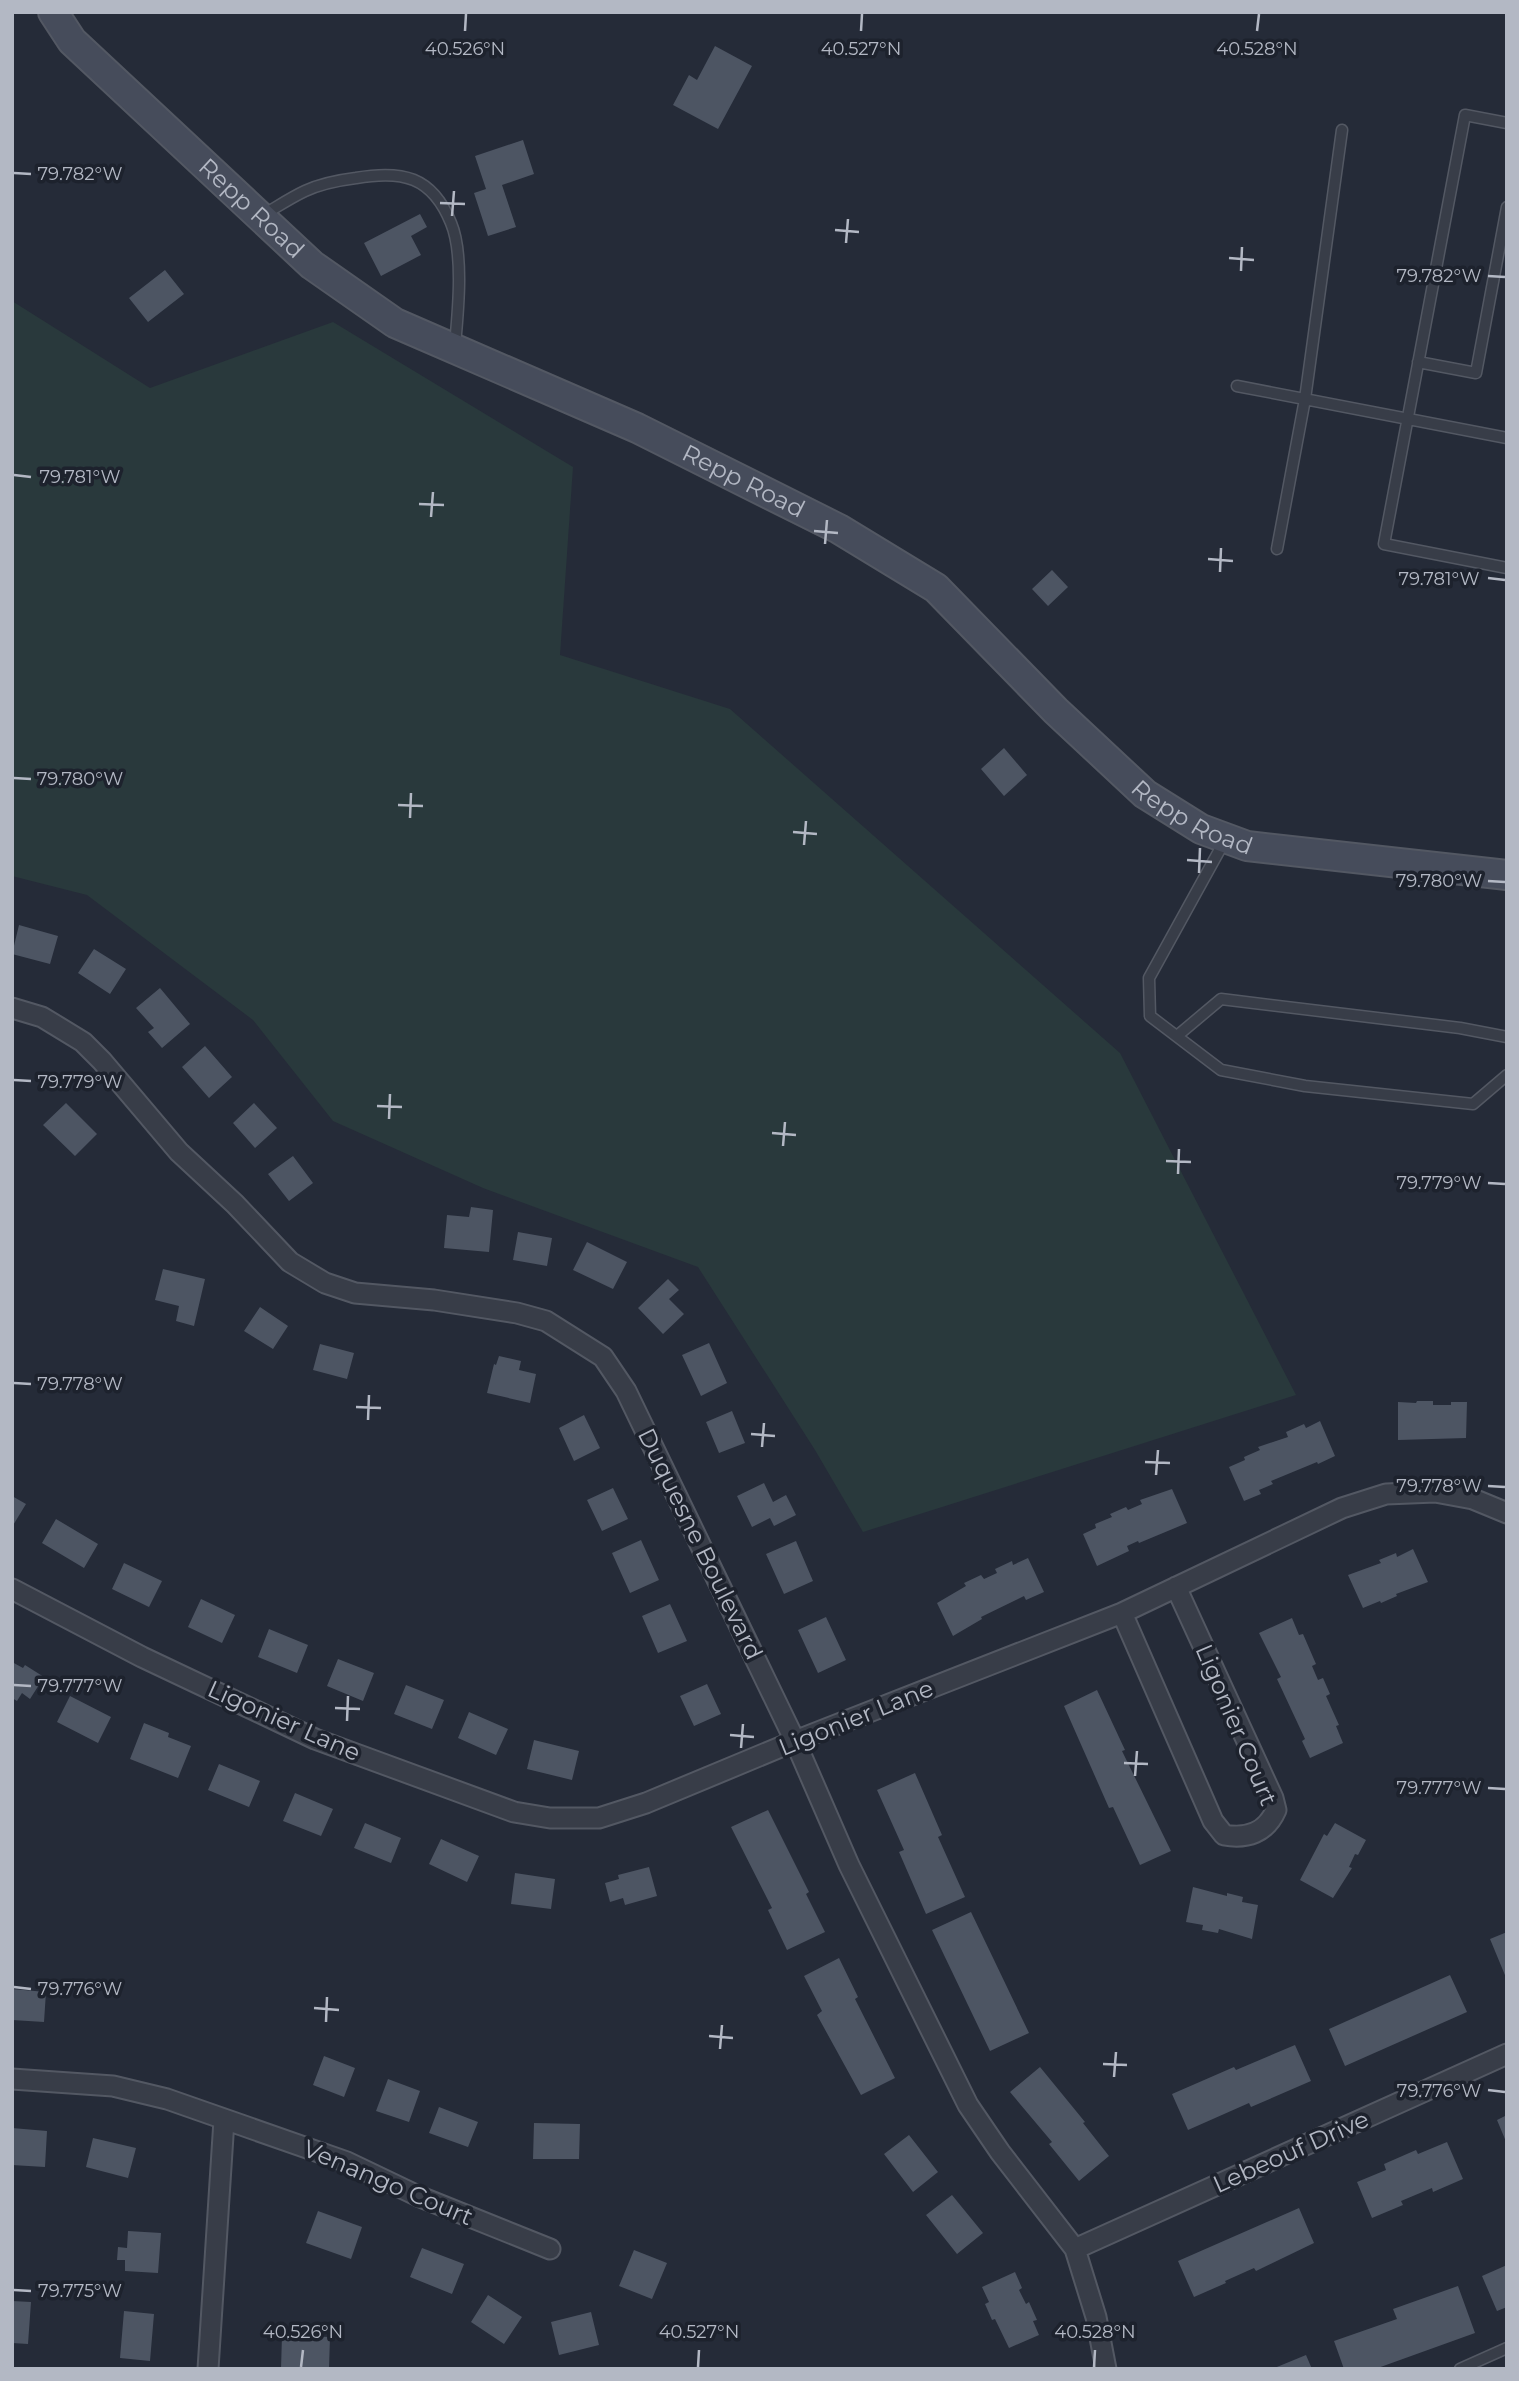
<svg xmlns="http://www.w3.org/2000/svg" width="1519" height="2381" viewBox="0 0 1519 2381" font-family="Montserrat,sans-serif">
	<style>
		.green { fill: #29393c }
		.building { fill: #4d5563 }
		.lines { fill: none; stroke-linecap: round; stroke-linejoin: round }
		.lane-casing { stroke: #535863; stroke-width: 13 }
		.street-casing { stroke: #535863; stroke-width: 23 }
		.secondary-casing { stroke: #535863; stroke-width: 32 }
		.lane { stroke: #383d48; stroke-width: 10 }
		.street { stroke: #383d48; stroke-width: 19 }
		.secondary { stroke: #464c5b; stroke-width: 28 }
		.ticks { fill: none; stroke: #b3b8c4; stroke-width: 2.5 }
		.labels { text-anchor: middle; stroke-width: 7; stroke-linejoin: round; paint-order: stroke }
		.street-label { font-size: 24px; fill: #b3b8c4; stroke: #1d222d }
		.ticks-label { font-size: 18px; text-anchor: middle; fill: #b3b8c4; stroke: #1d222d; stroke-width: 7; stroke-linejoin: round; paint-order: stroke }
	</style>
	<rect width="100%" height="100%" fill="#252b38"/>
	<path class="green" d="M12 301 150 388 333 322 573 467 560 655 730 709 1120 1053 1296 1395 863 1532 815 1450 698 1267 483 1188 333 1121 253 1020 87 895 12 876Z"/>
	<path class="building" d="M715 46 752 66 718 129 673 105 689 75 697 80Z
		M523 140 534 174 502 185 516 227 488 236 474 193 486 189 475 156Z
		M420 214 427 227 411 236 421 255 381 276 364 243Z
		M165 270 184 294 148 322 129 298Z
		M1052 570 1068 587 1048 606 1032 589Z
		M1004 748 1027 775 1004 796 981 769Z
		M19 925 58 936 50 964 12 954Z
		M94 949 126 969 110 994 78 973Z
		M160 988 190 1024 162 1048 148 1032 154 1028 136 1008Z
		M205 1046 232 1077 209 1098 182 1067Z
		M66 1103 97 1134 75 1156 43 1125Z
		M254 1103 277 1128 255 1148 233 1123Z
		M293 1156 313 1183 289 1201 268 1174Z
		M471 1207 493 1210 489 1252 444 1248 447 1215 469 1217Z
		M518 1232 552 1238 547 1266 513 1260Z
		M587 1242 627 1262 613 1289 573 1270Z
		M163 1269 205 1279 194 1326 176 1321 179 1306 155 1300Z
		M668 1279 679 1290 669 1299 684 1314 663 1334 638 1308Z
		M260 1307 288 1326 273 1349 244 1331Z
		M709 1343 727 1383 701 1396 682 1355Z
		M320 1344 354 1353 347 1379 313 1370Z
		M499 1356 521 1361 519 1370 536 1374 530 1403 487 1393 494 1364 496 1365Z
		M1417 1401H1433V1405H1451V1402H1467L1466 1438 1398 1440V1402L1416 1403Z
		M732 1411 745 1443 719 1453 706 1422Z
		M584 1415 600 1448 574 1461 559 1428Z
		M1320 1421 1335 1456 1318 1464 1317 1462 1271 1481 1273 1484 1259 1490 1261 1494 1244 1501 1229 1467 1245 1460 1244 1457 1260 1450 1258 1447 1288 1437 1286 1432 1304 1424 1306 1428Z
		M764 1483 773 1502 786 1495 796 1515 774 1526 770 1518 752 1527 737 1496Z
		M613 1488 628 1519 602 1531 587 1500Z
		M1172 1489 1187 1523 1139 1543 1138 1541 1127 1546 1129 1551 1097 1566 1083 1534 1096 1528 1095 1524 1112 1517 1110 1514 1126 1507 1128 1510 1142 1504 1140 1500Z
		M12 1496 26 1504 12 1527Z
		M56 1519 98 1544 84 1568 42 1543Z
		M641 1540 659 1580 630 1593 612 1553Z
		M796 1541 813 1581 784 1594 766 1554Z
		M1413 1549 1428 1582 1396 1594 1397 1596 1381 1603 1380 1601 1363 1608 1348 1575 1381 1563 1379 1560 1396 1553 1397 1557Z
		M1028 1558 1044 1592 1026 1600 1024 1596 981 1617 982 1619 953 1636 937 1603 966 1586 964 1583 981 1575 984 1579 997 1573 995 1569 1012 1561 1013 1565Z
		M124 1563 162 1581 149 1607 112 1589Z
		M201 1599 235 1615 222 1643 188 1627Z
		M670 1604 687 1641 658 1653 642 1616Z
		M826 1617 846 1660 818 1673 798 1630Z
		M1292 1618 1299 1635 1303 1634 1316 1664 1312 1666 1318 1680 1323 1678 1330 1694 1326 1696 1339 1725 1336 1726 1343 1743 1310 1758 1302 1741 1305 1739 1277 1679 1281 1677 1259 1633Z
		M269 1629 308 1645 297 1673 258 1657Z
		M338 1659 374 1673 363 1701 327 1686Z
		M12 1662 23 1668 25 1665 44 1677 30 1699 22 1693 17 1701 12 1698Z
		M707 1684 721 1714 694 1726 680 1696Z
		M406 1685 444 1700 432 1729 394 1714Z
		M1097 1690 1125 1750 1122 1751 1171 1851 1140 1865 1113 1807 1109 1808 1064 1706Z
		M70 1696 111 1717 98 1743 57 1722Z
		M469 1712 508 1729 496 1755 458 1738Z
		M144 1723 169 1733 168 1737 191 1746 178 1778 130 1759Z
		M534 1740 579 1751 572 1780 527 1769Z
		M219 1764 260 1781 249 1807 208 1790Z
		M915 1773 942 1835 938 1837 965 1897 926 1914 899 1852 904 1850 877 1790Z
		M295 1793 333 1809 321 1836 283 1821Z
		M768 1810 809 1892 806 1894 825 1932 787 1950 768 1910 772 1908 731 1827Z
		M365 1823 401 1838 391 1863 354 1848Z
		M1335 1823 1366 1840 1358 1855 1355 1854 1349 1867 1352 1868 1333 1898 1300 1880 1324 1834 1327 1836Z
		M441 1839 479 1856 467 1882 429 1864Z
		M649 1867 657 1896 625 1905 623 1898 610 1902 605 1883 619 1879 618 1875Z
		M515 1873 555 1879 551 1909 511 1904Z
		M1193 1887 1227 1896V1893L1243 1897 1242 1902 1258 1905 1252 1939 1219 1929 1218 1933 1202 1930 1203 1925 1186 1922Z
		M971 1912 1029 2033 990 2051 932 1930Z
		M1507 1932V1980L1490 1939Z
		M839 1958 858 1997 855 1999 895 2078 861 2095 817 2015 822 2011 804 1976Z
		M1450 1975 1467 2012 1345 2066 1329 2029Z
		M12 1989 46 1992 44 2022 12 2020Z
		M1295 2045 1311 2081 1251 2107 1249 2103 1188 2130 1172 2094 1234 2067 1236 2070Z
		M324 2056 355 2068 344 2097 313 2085Z
		M1040 2067 1085 2122 1083 2123 1109 2156 1079 2181 1049 2144 1052 2142 1010 2092Z
		M388 2079 420 2091 409 2122 376 2111Z
		M439 2107 478 2122 468 2147 429 2133Z
		M1507 2115V2144L1497 2120Z
		M534 2123 580 2124 579 2159H533Z
		M12 2128 47 2131 45 2167 12 2165Z
		M909 2135 938 2172 913 2192 884 2154Z
		M93 2138 136 2148 128 2178 86 2167Z
		M1447 2142 1463 2179 1433 2192 1432 2188 1401 2201 1403 2205 1372 2218 1357 2182 1386 2170 1384 2164 1416 2150 1418 2154Z
		M952 2195 983 2233 957 2254 926 2215Z
		M1299 2208 1314 2243 1256 2271 1254 2268 1225 2281 1226 2283 1194 2297 1178 2261Z
		M318 2211 362 2227 351 2259 306 2243Z
		M128 2231 161 2233 158 2273 125 2271V2260H117L118 2247 127 2248Z
		M422 2248 464 2264 452 2294 410 2277Z
		M634 2250 667 2263 652 2299 619 2286Z
		M1507 2265V2307L1497 2311 1482 2276Z
		M1015 2272 1022 2288 1019 2290 1026 2304 1029 2302 1037 2320 1033 2321 1039 2335 1009 2348 995 2319 992 2320 985 2304 989 2302 982 2287Z
		M1458 2286 1475 2333 1375 2369H1344L1334 2341 1397 2319 1393 2309Z
		M488 2295 522 2317 504 2344 471 2322Z
		M12 2301 31 2302 28 2344 12 2343Z
		M124 2311 154 2314 150 2361 120 2358Z
		M591 2312 599 2345 559 2355 551 2322Z
		M282 2335 330 2337 329 2369H281Z
		M1306 2355 1312 2369H1272Z"/>
	<g class="lines">
		<defs>
			<path id="lane" d="M1507 123 1465 115 1384 544 1507 568
				M263 215C277 207 290 198 305 191 320 184 340 180 356 178 402 170 432 176 451 223 464 254 458 312 455 345
				M1418 362 1476 373 1507 207
				M1237 386 1507 438
				M1277 549 1305 399 1342 130
				M1224 842 1149 978 1150 1016 1221 1070 1305 1086 1473 1104 1507 1075
				M1177 1036 1221 999 1460 1028 1507 1037
				M1460 2369 1507 2348"/>
			<path id="street" d="M12 1008 42 1017 83 1042 102 1061 179 1152 235 1204 290 1262 325 1283 355 1293 434 1300 517 1313 546 1321 603 1357 626 1391 795 1741 849 1865 968 2105 1000 2152 1075 2249 1096 2317 1106 2369
				M12 1589 142 1657 315 1739 514 1812 550 1818H599L646 1803 795 1741 1122 1613 1342 1508 1386 1494 1435 1492 1473 1499 1507 1513
				M1122 1613 1213 1821 1224 1835C1247 1839 1266 1833 1276 1810L1273 1798 1176 1587
				M12 2079 113 2086 167 2099 347 2162 418 2196 550 2249
				M1075 2249 1507 2054
				M208 2369 224 2120"/>
			<g id="secondary">
				<path id="s1" d="M53 12 72 41 312 265 395 323 637 428 839 529 936 588 1056 711 1145 794 1201 829 1247 846 1507 875"/>
			</g>
		</defs>
		<use href="#lane" class="lane-casing"/>
		<use href="#street" class="street-casing"/>
		<use href="#secondary" class="secondary-casing"/>
		<use href="#lane" class="lane"/>
		<use href="#street" class="street"/>
		<use href="#secondary" class="secondary"/>
	</g>
	<path class="ticks" d="M465 31 466 14M861 31 862 14M1257 31 1259 14M14 173 31 174M440 203 465 204M452 216 454 191M835 230 859 232M846 243 848 219M1229 258 1254 260M1241 271 1242 247M1488 276 1505 277M14 475 31 477M419 504 444 505M431 517 433 492M814 531 838 533M825 544 827 520M1208 559 1233 561M1220 572 1221 548M1488 578 1505 580M14 778 31 779M398 805 423 806M410 818 411 793M793 832 817 834M804 845 806 821M1187 860 1212 862M1199 873 1200 848M1488 881 1505 882M14 1080 31 1081M377 1106 402 1107M389 1119 390 1094M772 1133 796 1135M783 1146 785 1122M1166 1161 1191 1162M1178 1174 1179 1149M1488 1183 1505 1184M14 1383 31 1384M356 1407 381 1408M368 1420 369 1395M751 1434 775 1436M762 1447 764 1423M1145 1462 1170 1463M1156 1475 1158 1450M1488 1486 1505 1487M14 1685 31 1686M335 1708 360 1709M347 1721 348 1696M730 1735 754 1737M741 1748 743 1724M1124 1763 1148 1764M1135 1776 1137 1751M1488 1788 1505 1789M14 1987 31 1989M314 2008 339 2010M326 2022 327 1997M709 2036 733 2038M720 2049 722 2025M1103 2064 1127 2065M1114 2077 1116 2052M1488 2090 1505 2092M14 2290 31 2291M301 2367 303 2350M698 2367 699 2350M1094 2367 1095 2350"/>
	<g class="labels">
		<g class="street-label">
			<text dy="8" stroke="none"><textPath href="#s1" startOffset="280">Repp Road</textPath></text>
			<text dy="8" stroke="none"><textPath href="#s1" startOffset="847">Repp Road</textPath></text>
			<text dy="8" stroke="none"><textPath href="#s1" startOffset="1414">Repp Road</textPath></text>
			<text transform="translate(700 1544) rotate(64)" y="8">Duquesne Boulevard</text>
			<text transform="translate(856 1718) rotate(-22)" y="8">Ligonier Lane</text>
			<text transform="translate(284 1721) rotate(24)" y="8">Ligonier Lane</text>
			<text transform="translate(1236 1725) rotate(67)" y="8">Ligonier Court</text>
			<text transform="translate(1291 2152) rotate(-24)" y="8">Lebeouf Drive</text>
			<text transform="translate(388 2183) rotate(23)" y="8">Venango Court</text>
		</g>
	</g>
	<g class="ticks-label">
		<text x="465" y="55">40.526°N</text>
		<text x="861" y="55">40.527°N</text>
		<text x="1257" y="55">40.528°N</text>
		<text x="80" y="180">79.782°W</text>
		<text x="1439" y="282">79.782°W</text>
		<text x="80" y="483">79.781°W</text>
		<text x="1439" y="585">79.781°W</text>
		<text x="80" y="785">79.780°W</text>
		<text x="1439" y="887">79.780°W</text>
		<text x="80" y="1088">79.779°W</text>
		<text x="1439" y="1189">79.779°W</text>
		<text x="80" y="1390">79.778°W</text>
		<text x="1439" y="1492">79.778°W</text>
		<text x="80" y="1692">79.777°W</text>
		<text x="1439" y="1794">79.777°W</text>
		<text x="80" y="1995">79.776°W</text>
		<text x="1439" y="2097">79.776°W</text>
		<text x="80" y="2297">79.775°W</text>
		<text x="303" y="2338">40.526°N</text>
		<text x="699" y="2338">40.527°N</text>
		<text x="1095" y="2338">40.528°N</text>
	</g>
	<rect width="1519" height="2381" fill="none" stroke="#b3b8c4" stroke-width="28"/>
</svg>
